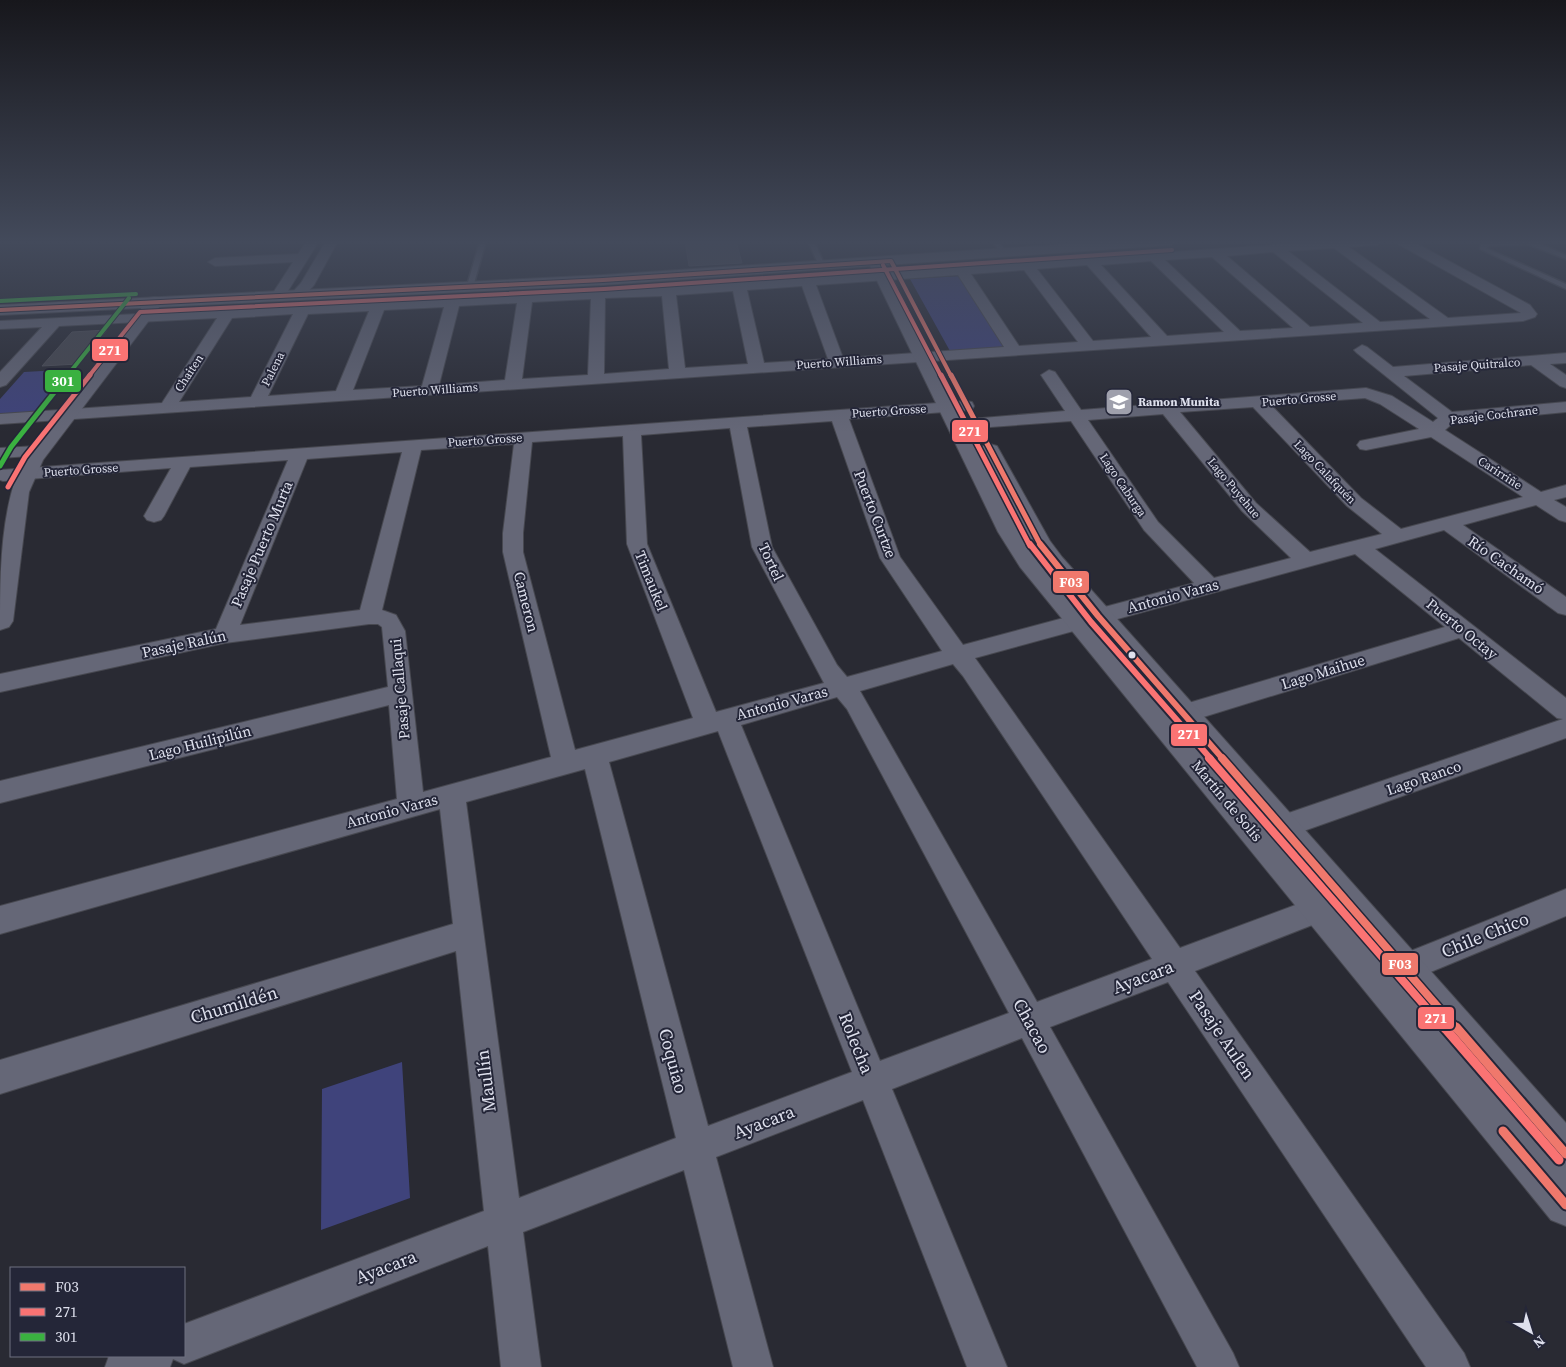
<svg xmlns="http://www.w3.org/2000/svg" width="1566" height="1367" viewBox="0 0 1566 1367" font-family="'Source Serif 4',serif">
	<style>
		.green { fill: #3f437b }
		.building { fill: #46474f; stroke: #4f5058 }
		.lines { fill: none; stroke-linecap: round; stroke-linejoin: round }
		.service-casing { stroke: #474850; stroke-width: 3 }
		.minor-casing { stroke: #474850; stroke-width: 2 }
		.tertiary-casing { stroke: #474850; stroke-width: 2 }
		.primary-casing { stroke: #474850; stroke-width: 2 }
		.service { fill: #656777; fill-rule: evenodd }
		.minor { fill: #656777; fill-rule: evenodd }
		.tertiary { fill: #656777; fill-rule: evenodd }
		.primary { fill: #656676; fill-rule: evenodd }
		.bus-1-far4-casing { stroke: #242638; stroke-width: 6 }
		.bus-1-far3-casing { stroke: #242638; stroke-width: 8 }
		.bus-1-far2-casing { stroke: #242638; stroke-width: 10 }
		.bus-1-far1-casing { stroke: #242638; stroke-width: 11 }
		.bus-1-casing { stroke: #242638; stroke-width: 13 }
		.bus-2-far4-casing { stroke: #242638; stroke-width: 6 }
		.bus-2-far3-casing { stroke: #242638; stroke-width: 8 }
		.bus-2-far2-casing { stroke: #242638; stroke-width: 10 }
		.bus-2-far1-casing { stroke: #242638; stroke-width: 11 }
		.bus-2-casing { stroke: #242638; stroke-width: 13 }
		.bus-3-far1-casing { stroke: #242638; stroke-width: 6 }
		.bus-3-casing { stroke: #242638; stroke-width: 8 }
		.bus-1-far4 { stroke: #ef786c; stroke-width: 4 }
		.bus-1-far3 { stroke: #ef786c; stroke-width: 5 }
		.bus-1-far2 { stroke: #ef786c; stroke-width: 6 }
		.bus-1-far1 { stroke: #ef786c; stroke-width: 8 }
		.bus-1 { stroke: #ef786c; stroke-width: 9 }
		.bus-2-far4 { stroke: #fa7373; stroke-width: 4 }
		.bus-2-far3 { stroke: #fa7373; stroke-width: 5 }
		.bus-2-far2 { stroke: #fa7373; stroke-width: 6 }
		.bus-2-far1 { stroke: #fa7373; stroke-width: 8 }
		.bus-2 { stroke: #fa7373; stroke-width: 9 }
		.bus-3-far1 { stroke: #3ab140; stroke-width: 4 }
		.bus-3 { stroke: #3ab140; stroke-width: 5 }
		.bus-dot { fill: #dee0ed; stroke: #242638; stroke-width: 2 }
		.labels { text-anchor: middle; stroke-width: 4; stroke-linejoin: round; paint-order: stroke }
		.far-street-label { font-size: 12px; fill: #dee0ed; stroke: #242638 }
		.far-poi-label { font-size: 12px; font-weight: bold; fill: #dee0ed; stroke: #242638; text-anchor: start }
		.street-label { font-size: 15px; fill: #dee0ed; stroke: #242638 }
		.near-street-label { font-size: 18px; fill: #dee0ed; stroke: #242638 }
		.line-badge { stroke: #242638; stroke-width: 2 }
		.badge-label { font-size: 14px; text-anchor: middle; font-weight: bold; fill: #fff }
	</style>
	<rect width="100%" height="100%" fill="#292a33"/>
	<path class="green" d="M961 276 1007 347 950 351 910 279Z
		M78 369 39 415 0 418V399L24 372Z
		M402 1062 410 1198 321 1230 322 1089Z"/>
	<path class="building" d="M685 241H736L742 263 689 266Z
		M107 330 78 364 42 366 72 332Z"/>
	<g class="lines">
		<defs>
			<path id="service" d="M480 241H486L473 287 466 289Z
				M808 241H814L826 268 819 266Z
				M992 241H998L1007 253 1006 254H1002Z
				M1542 241 1538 243 1566 255V259L1527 244 1489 246 1486 248 1566 284V289L1480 249 1481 245 1488 242Z"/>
			<path id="minor" d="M307 241H319L283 299 278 300 271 296 293 262 215 266 208 262 215 258 298 254Z
				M326 241H338L314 285 302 298H292L290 295 301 283Z
				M1328 241H1383L1377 245 1349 247 1448 318 1521 313 1398 244 1397 241H1412L1530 305 1537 314 1535 317 1523 321 0 424V414L162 403 217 318 59 326 6 385 0 387V372L42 327 0 329V321L669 287ZM1334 248 1430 319 1380 322 1288 251ZM1273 252 1363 323 1310 327 1227 256ZM1212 257 1293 328 1240 331 1165 260ZM1151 261 1224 332 1167 336 1101 265ZM1087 265 1151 337 1093 341 1037 269ZM1024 270 1078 342 1019 346 971 274ZM958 275 1004 347 843 358 816 285ZM802 286 828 359 764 363 747 290ZM733 291 748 364 685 368 676 295ZM662 296 669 369 604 374 605 298ZM591 299 588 375 522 379 532 302ZM517 303 505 380 439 385 459 306ZM444 307 422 386 353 390 384 310ZM369 311 336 391 268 396 308 314ZM293 314 251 397 179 402 232 318Z
				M1362 345 1367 347 1393 367 1566 353V363L1550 364 1566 375V388L1560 386 1531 365 1404 376 1452 412 1566 402V412L1453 423 1445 430 1541 492 1566 485V497L1554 500 1566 507V522L1559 520 1536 505 1463 525 1566 597V615L1558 613 1444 530 1375 549 1566 698V738L1281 839 1271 835 1267 827 1271 819 1563 719 1557 718 1459 638 1184 723 1175 721 1172 714 1175 707 1445 627 1355 554 975 658 1180 948 1333 891 1343 895 1348 904 1343 913 1195 971 1464 1353 1470 1367H1426L1168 982 1050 1027 1233 1353 1239 1367H1197L1022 1038 892 1089 1007 1367H967L863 1100 716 1157 773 1367H733L684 1170 523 1232 541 1367H501L488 1246 184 1364 173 1359 170 1367H105L109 1356H184V1324L484 1211 456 951 0 1094V1060L453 924 440 809 0 934V906L397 799 389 705 0 803V781L388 687 382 627 378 624H369L225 643 0 692V674L216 629 288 460 190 467 164 516 161 520 154 522 147 520 144 516 171 468 3 481 0 480V470L966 401 972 402 974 406 972 410 849 419 900 557 963 645 1194 583 1144 530 1071 421 976 428 970 427 967 423 970 419 1065 411 1041 375 1049 370 1055 372 1081 410 1366 388 1392 396 1433 422 1438 418 1357 353 1354 350ZM1365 398 1380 404 1419 429 1360 441 1357 445 1360 449 1366 450 1431 437 1523 497 1401 529 1361 498 1271 405ZM1253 407 1347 506 1382 534 1310 552 1256 503 1180 412ZM1163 414 1242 511 1291 558 1214 578 1158 522 1088 420ZM832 421 880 558 942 651 847 677 837 665 772 547 747 427ZM730 428 752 547 824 683 716 712 647 544 641 435ZM623 436 627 544 693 718 575 750 523 552V533L532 442ZM514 444 503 533V552L551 757 423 792 405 631 396 615 382 610 421 450ZM402 452 360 610 240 625 307 459ZM953 664 963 676 1152 959 1037 1002 860 691ZM837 697 847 709 1009 1013 880 1061 741 725ZM718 731 852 1072 708 1126 609 762ZM585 769 676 1138 519 1198 466 802Z
				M39 446 45 447 48 451 45 455 0 458V448Z
				M1566 889V916L1404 983 1393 978 1389 968 1393 958Z"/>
			<path id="tertiary" d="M876 257 884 262 980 450 983 446 990 444 997 446 1050 541 1062 557 1566 1123V1226L1551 1220 1020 567 998 532 868 262Z
				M155 297 161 298 163 302 43 460 29 492 13 621 9 627 0 630C0 572 0 504 26 454L149 298Z"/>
			<path id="primary" d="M1112 241H1178L1171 245 603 285 0 315V305L603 275Z"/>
		</defs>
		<use href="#service" class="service-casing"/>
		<use href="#minor" class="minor-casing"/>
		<use href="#tertiary" class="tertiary-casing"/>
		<use href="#primary" class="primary-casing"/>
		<use href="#service" class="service"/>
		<use href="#minor" class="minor"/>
		<use href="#tertiary" class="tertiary"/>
		<use href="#primary" class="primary"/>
		<defs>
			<path id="bus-1-far4" d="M0 310 603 280 891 261 951 376"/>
			<path id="bus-1-far3" d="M951 375 1041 546"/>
			<path id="bus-1-far2" d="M1040 544 1098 616 1223 759"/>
			<path id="bus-1-far1" d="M1222 758 1457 1029"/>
			<path id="bus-1" d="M1456 1027 1566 1154
				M1503 1131 1566 1205"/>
			<path id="bus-2-far4" d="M883 265 941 376
				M89 376 140 312 604 289 1172 250"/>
			<path id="bus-2-far3" d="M941 375 1030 546
				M8 487 25 457 90 375"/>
			<path id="bus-2-far2" d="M1030 544 1091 622 1211 759"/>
			<path id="bus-2-far1" d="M1209 758 1445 1029"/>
			<path id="bus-2" d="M1444 1027 1559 1160"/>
			<path id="bus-3-far1" d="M0 301 136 294
				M67 376 129 298"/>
			<path id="bus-3" d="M0 466 11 447 68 375"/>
		</defs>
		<use href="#bus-1-far4" class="bus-1-far4-casing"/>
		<use href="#bus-1-far3" class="bus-1-far3-casing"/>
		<use href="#bus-1-far2" class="bus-1-far2-casing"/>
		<use href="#bus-1-far1" class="bus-1-far1-casing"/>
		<use href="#bus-1" class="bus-1-casing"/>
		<use href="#bus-2-far4" class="bus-2-far4-casing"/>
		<use href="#bus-2-far3" class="bus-2-far3-casing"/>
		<use href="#bus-2-far2" class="bus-2-far2-casing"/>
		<use href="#bus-2-far1" class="bus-2-far1-casing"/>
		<use href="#bus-2" class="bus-2-casing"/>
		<use href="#bus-3-far1" class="bus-3-far1-casing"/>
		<use href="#bus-3" class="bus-3-casing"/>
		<use href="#bus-1-far4" class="bus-1-far4"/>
		<use href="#bus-1-far3" class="bus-1-far3"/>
		<use href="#bus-1-far2" class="bus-1-far2"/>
		<use href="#bus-1-far1" class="bus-1-far1"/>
		<use href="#bus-1" class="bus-1"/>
		<use href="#bus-2-far4" class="bus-2-far4"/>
		<use href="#bus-2-far3" class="bus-2-far3"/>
		<use href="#bus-2-far2" class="bus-2-far2"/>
		<use href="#bus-2-far1" class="bus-2-far1"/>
		<use href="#bus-2" class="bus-2"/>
		<use href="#bus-3-far1" class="bus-3-far1"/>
		<use href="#bus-3" class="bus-3"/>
	</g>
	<linearGradient id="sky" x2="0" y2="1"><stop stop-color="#17171c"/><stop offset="0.56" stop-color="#434a5b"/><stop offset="1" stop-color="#434a5b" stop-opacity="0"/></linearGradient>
	<rect width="1566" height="432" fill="url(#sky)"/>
	<defs>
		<symbol id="school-square" viewBox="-11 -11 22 22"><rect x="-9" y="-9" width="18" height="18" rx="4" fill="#9fa0ac" stroke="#242638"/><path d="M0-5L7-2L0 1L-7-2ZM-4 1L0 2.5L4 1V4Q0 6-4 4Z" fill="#fff"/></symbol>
	</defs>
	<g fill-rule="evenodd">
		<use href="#school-square" x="1103" y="386" width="32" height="32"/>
	</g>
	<circle class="bus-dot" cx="1132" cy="655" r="4.5"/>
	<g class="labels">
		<g class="far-street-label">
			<text transform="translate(839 362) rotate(-4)" y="4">Puerto Williams</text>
			<text transform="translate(1477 365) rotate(-4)" y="4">Pasaje Quitralco</text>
			<text transform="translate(273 369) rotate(-63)" y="4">Palena</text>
			<text transform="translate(189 373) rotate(-57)" y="4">Chaiten</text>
			<text transform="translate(435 390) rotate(-4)" y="4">Puerto Williams</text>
			<text transform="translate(1299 399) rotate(-5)" y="4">Puerto Grosse</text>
			<text transform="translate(889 411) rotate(-4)" y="4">Puerto Grosse</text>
			<text transform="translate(1494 415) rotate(-7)" y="4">Pasaje Cochrane</text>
			<text transform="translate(485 440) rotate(-4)" y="4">Puerto Grosse</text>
			<text transform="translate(81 470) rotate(-4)" y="4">Puerto Grosse</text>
			<text transform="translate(1325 472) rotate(46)" y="4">Lago Calafquén</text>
			<text transform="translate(1500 473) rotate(33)" y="4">Carirriñe</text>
			<text transform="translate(1123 485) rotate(56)" y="4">Lago Caburga</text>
			<text transform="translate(1234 488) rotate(50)" y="4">Lago Puyehue</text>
		</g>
		<g class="far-poi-label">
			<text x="1138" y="406">Ramon Munita</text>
		</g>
		<g class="street-label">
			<text transform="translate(875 514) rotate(69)" y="5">Puerto Curtze</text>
			<text transform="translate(262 544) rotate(-67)" y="5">Pasaje Puerto Murta</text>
			<text transform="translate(771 562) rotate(65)" y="5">Tortel</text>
			<text transform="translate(1506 565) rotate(35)" y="5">Río Cachamó</text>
			<text transform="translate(651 581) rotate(68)" y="5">Timaukel</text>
			<text transform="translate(1173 596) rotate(-15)" y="5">Antonio Varas</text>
			<text transform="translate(526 602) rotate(76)" y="5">Cameron</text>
			<text transform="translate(1462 629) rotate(39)" y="5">Puerto Octay</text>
			<text transform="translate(184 644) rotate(-12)" y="5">Pasaje Ralún</text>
			<text transform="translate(1323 672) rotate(-17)" y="5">Lago Maihue</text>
			<text transform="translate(400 689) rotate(-95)" y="5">Pasaje Callaqui</text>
			<text transform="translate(782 703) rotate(-15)" y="5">Antonio Varas</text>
			<text transform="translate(200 743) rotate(-14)" y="5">Lago Huilipilún</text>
			<text transform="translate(1424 778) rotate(-19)" y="5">Lago Ranco</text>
			<text transform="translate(1227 801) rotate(50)" y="5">Martín de Solís</text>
			<text transform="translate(392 811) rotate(-15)" y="5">Antonio Varas</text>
		</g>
		<g class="near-street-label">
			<text transform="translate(1485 935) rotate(-22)" y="6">Chile Chico</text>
			<text transform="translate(1143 977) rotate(-21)" y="6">Ayacara</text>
			<text transform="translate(234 1005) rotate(-17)" y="6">Chumildén</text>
			<text transform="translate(1032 1026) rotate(61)" y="6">Chacao</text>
			<text transform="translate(1222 1035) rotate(56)" y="6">Pasaje Aulen</text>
			<text transform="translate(856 1043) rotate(68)" y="6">Rolecha</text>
			<text transform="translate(673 1061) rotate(75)" y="6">Coquiao</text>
			<text transform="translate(486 1081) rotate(-97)" y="6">Maullín</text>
			<text transform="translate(764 1122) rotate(-21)" y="6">Ayacara</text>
			<text transform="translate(386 1267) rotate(-21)" y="6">Ayacara</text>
		</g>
	</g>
	<g class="line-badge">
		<rect x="91" y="338" width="38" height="24" rx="5" fill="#fa7373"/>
		<rect x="44" y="369" width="38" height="24" rx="5" fill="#3ab140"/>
		<rect x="951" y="419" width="38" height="24" rx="5" fill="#fa7373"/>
		<rect x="1052" y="570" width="38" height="24" rx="5" fill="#ef786c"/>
		<rect x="1170" y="723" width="38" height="24" rx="5" fill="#fa7373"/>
		<rect x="1381" y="952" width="38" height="24" rx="5" fill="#ef786c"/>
		<rect x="1417" y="1006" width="38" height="24" rx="5" fill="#fa7373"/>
	</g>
	<g class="badge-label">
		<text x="110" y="355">271</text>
		<text x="63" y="386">301</text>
		<text x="970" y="436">271</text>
		<text x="1071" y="587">F03</text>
		<text x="1189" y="739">271</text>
		<text x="1400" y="969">F03</text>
		<text x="1436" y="1023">271</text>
	</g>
	<rect x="10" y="1267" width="175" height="90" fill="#242638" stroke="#6e7080"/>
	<rect x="20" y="1283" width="25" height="8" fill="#ef786c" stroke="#6e7080"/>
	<text x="55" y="1292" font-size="15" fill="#dee0ed">F03</text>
	<rect x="20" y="1308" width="25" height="8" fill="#fa7373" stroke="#6e7080"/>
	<text x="55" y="1317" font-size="15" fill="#dee0ed">271</text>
	<rect x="20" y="1333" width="25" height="8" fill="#3ab140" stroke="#6e7080"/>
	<text x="55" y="1342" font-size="15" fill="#dee0ed">301</text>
	<g transform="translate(1531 1332) rotate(141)" stroke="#242638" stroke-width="4" paint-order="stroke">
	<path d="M0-4L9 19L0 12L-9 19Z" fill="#dee0ed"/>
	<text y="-8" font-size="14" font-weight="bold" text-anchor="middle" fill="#dee0ed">N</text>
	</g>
</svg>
